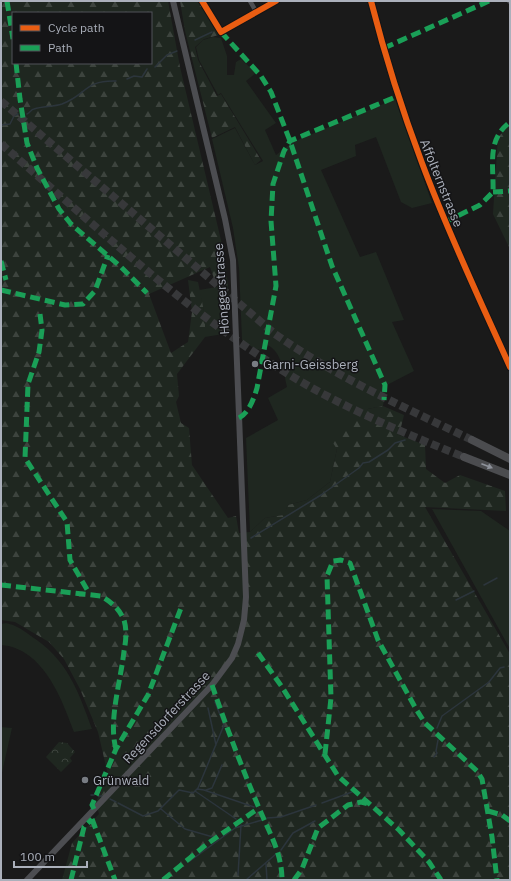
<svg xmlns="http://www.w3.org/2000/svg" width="511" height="881" viewBox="0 0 511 881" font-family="'IBM Plex Sans',sans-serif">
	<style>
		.grass { fill: #1f2720 }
		.forest { fill: url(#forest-firs); fill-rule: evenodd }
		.park { fill: url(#park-crowns) }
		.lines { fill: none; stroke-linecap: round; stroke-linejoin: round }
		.stream { stroke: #2c353c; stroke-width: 1.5 }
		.highway-tunnel { stroke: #37383a; stroke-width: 8; stroke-dasharray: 8 4; stroke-linecap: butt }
		.street { stroke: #4d4f53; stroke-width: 4.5 }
		.secondary { stroke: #4c4d51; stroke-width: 6 }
		.highway { stroke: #4b4c4f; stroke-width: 8 }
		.quiet { stroke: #1a9f57; stroke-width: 5; stroke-dasharray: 10 5; stroke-linecap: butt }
		.cycleway-casing { stroke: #141416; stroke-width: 8 }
		.cycleway { stroke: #e95d12; stroke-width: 6 }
		.oneway { fill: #8e929b }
		.poi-dot { fill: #787c83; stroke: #141416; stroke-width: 1.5 }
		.labels { text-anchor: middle; stroke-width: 3; stroke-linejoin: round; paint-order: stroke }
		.street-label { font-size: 13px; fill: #abb0bb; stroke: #141416 }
		.poi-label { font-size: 13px; fill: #abb0bb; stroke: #141416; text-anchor: start }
	</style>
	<defs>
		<pattern id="forest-firs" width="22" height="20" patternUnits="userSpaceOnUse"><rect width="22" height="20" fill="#1f2720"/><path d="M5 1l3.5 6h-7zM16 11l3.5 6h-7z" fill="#3d443e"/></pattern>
		<pattern id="park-crowns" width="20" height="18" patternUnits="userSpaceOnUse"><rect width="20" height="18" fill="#1f2720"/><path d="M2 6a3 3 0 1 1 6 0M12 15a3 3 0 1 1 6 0" fill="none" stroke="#3d443e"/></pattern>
	</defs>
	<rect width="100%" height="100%" fill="#1a1a1a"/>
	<path class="grass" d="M213 37 221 38 227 56V75H234L236 62 241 59 256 73 246 81 276 123 265 130 276 155 293 142 395 99 432 203 412 208 401 202 376 137 355 145 356 156 321 170 360 257 376 252 404 320 392 322 414 371 387 385 383 406 368 409 337 449 330 482 307 500 288 505 284 515 265 518 250 532 246 438 278 420 268 398 287 387C284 374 282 351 267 345L261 350 255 349 242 340 239 268 233 228 212 139 235 128 255 165 263 161 221 93 218 95 199 60 196 47 203 40Z
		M228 285 230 333 205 337V316L199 290Z
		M432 509 481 511 510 531V649Z
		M6 623C16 625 23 630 31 636 67 659 78 690 92 729L74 732C62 699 43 648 1 645V624Z
		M1 727 12 728 1 777Z"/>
	<path class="forest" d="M1 1H168L180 67 224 253 228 285 217 287 210 267 149 294 171 353 188 342 192 312 188 280 198 282 205 316V337L177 374 179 396 176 402 181 423 189 428 192 465 228 518 236 516 239 533 250 532 265 518 283 515 288 505 307 500 330 482 337 449 331 440 342 422 368 409 383 406 404 415 399 435 425 445 426 469 445 483 460 475 505 491 506 511 425 507 510 654V880H62L72 843 99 814 96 802 108 775 98 732 80 689 64 659 49 642 15 622 1 620ZM13 13H151V63H13Z
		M180 1H199L219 35 204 39 195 47 198 60 217 96 221 94 261 160 255 165 235 127 212 138 185 31Z
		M510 125V249L493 214 498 137Z"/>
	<path class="park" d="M59 742 67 743 75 752 70 758 72 761 61 772 46 757Z"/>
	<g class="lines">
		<path class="stream" d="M195 40 212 32
			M155 67 167 55 177 51
			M127 79 134 76 142 77 147 69
			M27 114C30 113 31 109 34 109 43 106 53 107 62 104 87 95 84 80 116 81
			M1 125 10 124 14 116 18 114
			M251 538 321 495 359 468 363 463 369 462 388 450 395 443 405 440
			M484 585 497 578
			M456 600 474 591
			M208 708 216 745
			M437 728 442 716 489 682 500 668 504 667
			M434 757 437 753 436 751 438 740
			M197 789 204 790 254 807
			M206 790 212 788 222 765
			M195 791 236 819
			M91 795H94
			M98 796H102
			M110 799 116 802
			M118 803 143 816 158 811 179 790 193 793 198 788 224 725 215 702
			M322 803 352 792
			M161 809 185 829 213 837
			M267 818 281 817 316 805
			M281 850 293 833 315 821
			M190 861 235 828 262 820
			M266 864 267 880
			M238 875 241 825
			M246 880 276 854"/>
		<path class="highway-tunnel" d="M1 101 275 334C336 377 404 407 472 440
			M1 144C88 219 172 299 269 362 330 402 396 430 464 457"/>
		<path class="street" d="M202 1 221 32 276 1
			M250 1 257 13
			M509 1 510 2"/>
		<path class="secondary" d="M371 1C385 56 402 110 422 163 448 233 480 300 510 367
			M27 880 212 685 232 658 238 644 244 620 246 597 233 260 225 219 173 1"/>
		<path class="highway" d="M472 440 510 459
			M464 457 510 475"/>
		<path class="quiet" d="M7 1 13 39
			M221 32 261 76 271 92 290 141 332 266 385 385 384 400
			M384 48 489 1
			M16 63 20 99 27 143 37 168 59 209 71 224 121 267 147 293
			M493 192 510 191
			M445 222 480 205 493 192C494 166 486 140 510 122
			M1 261 6 280
			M1 290 65 305 83 304 95 291 108 255
			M40 314 42 330 39 352 28 384 25 458 67 522 70 560 89 593
			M239 418C249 413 254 398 257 388L276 286 271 221 273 184 284 151 290 141 398 96
			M1 585 101 596C111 602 119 608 124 620 127 630 126 641 124 651 121 680 108 721 116 749
			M258 653 282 687 338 776 399 830 429 862 441 880
			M212 685C226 726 242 768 259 808 269 832 282 853 282 880
			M325 754 331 698 327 576 333 561 341 560 350 563 378 640 416 709 425 723 477 771 482 779 492 837 497 880
			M94 809 92 805 116 749 148 695 181 608
			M488 811 502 815 510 821
			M92 819 115 880
			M71 880 84 827 92 819
			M163 880 207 844 259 808
			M294 880 302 869 318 828 348 805 361 802 368 804"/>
		<defs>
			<path id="cycleway" d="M202 1 221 32 276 1
				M371 1C385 56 402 110 422 163 448 233 480 300 510 367"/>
		</defs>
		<use href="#cycleway" class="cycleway-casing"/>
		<use href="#cycleway" class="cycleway"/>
	</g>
	<defs><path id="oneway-solid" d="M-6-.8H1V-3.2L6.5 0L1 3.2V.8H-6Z"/></defs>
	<use class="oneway" href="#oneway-solid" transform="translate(487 466) rotate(21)"/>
	<g class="poi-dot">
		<circle cx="255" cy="364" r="4"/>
		<circle cx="85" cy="780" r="4"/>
	</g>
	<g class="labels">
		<g class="street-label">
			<text transform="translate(442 183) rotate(68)" y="5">Affolternstrasse</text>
			<text transform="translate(221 289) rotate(-94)" y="5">Hönggerstrasse</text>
			<text transform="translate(166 717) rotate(-47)" y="5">Regensdorferstrasse</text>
		</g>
		<g class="poi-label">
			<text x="263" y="369">Garni-Geissberg</text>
			<text x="93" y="785">Grünwald</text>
		</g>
	</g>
	<rect width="511" height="881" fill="none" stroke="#abb0bb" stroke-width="4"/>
	<rect x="12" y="12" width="140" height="52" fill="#141416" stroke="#505258"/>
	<rect x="20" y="25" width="20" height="6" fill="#e95d12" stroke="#505258"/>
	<text x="48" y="32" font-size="12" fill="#abb0bb">Cycle path</text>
	<rect x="20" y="45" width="20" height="6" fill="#1a9f57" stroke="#505258"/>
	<text x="48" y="52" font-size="12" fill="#abb0bb">Path</text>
	<path d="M14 861v6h73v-6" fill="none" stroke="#abb0bb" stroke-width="2"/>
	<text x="20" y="861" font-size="12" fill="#abb0bb" stroke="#141416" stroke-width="3" paint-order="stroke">100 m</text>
</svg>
